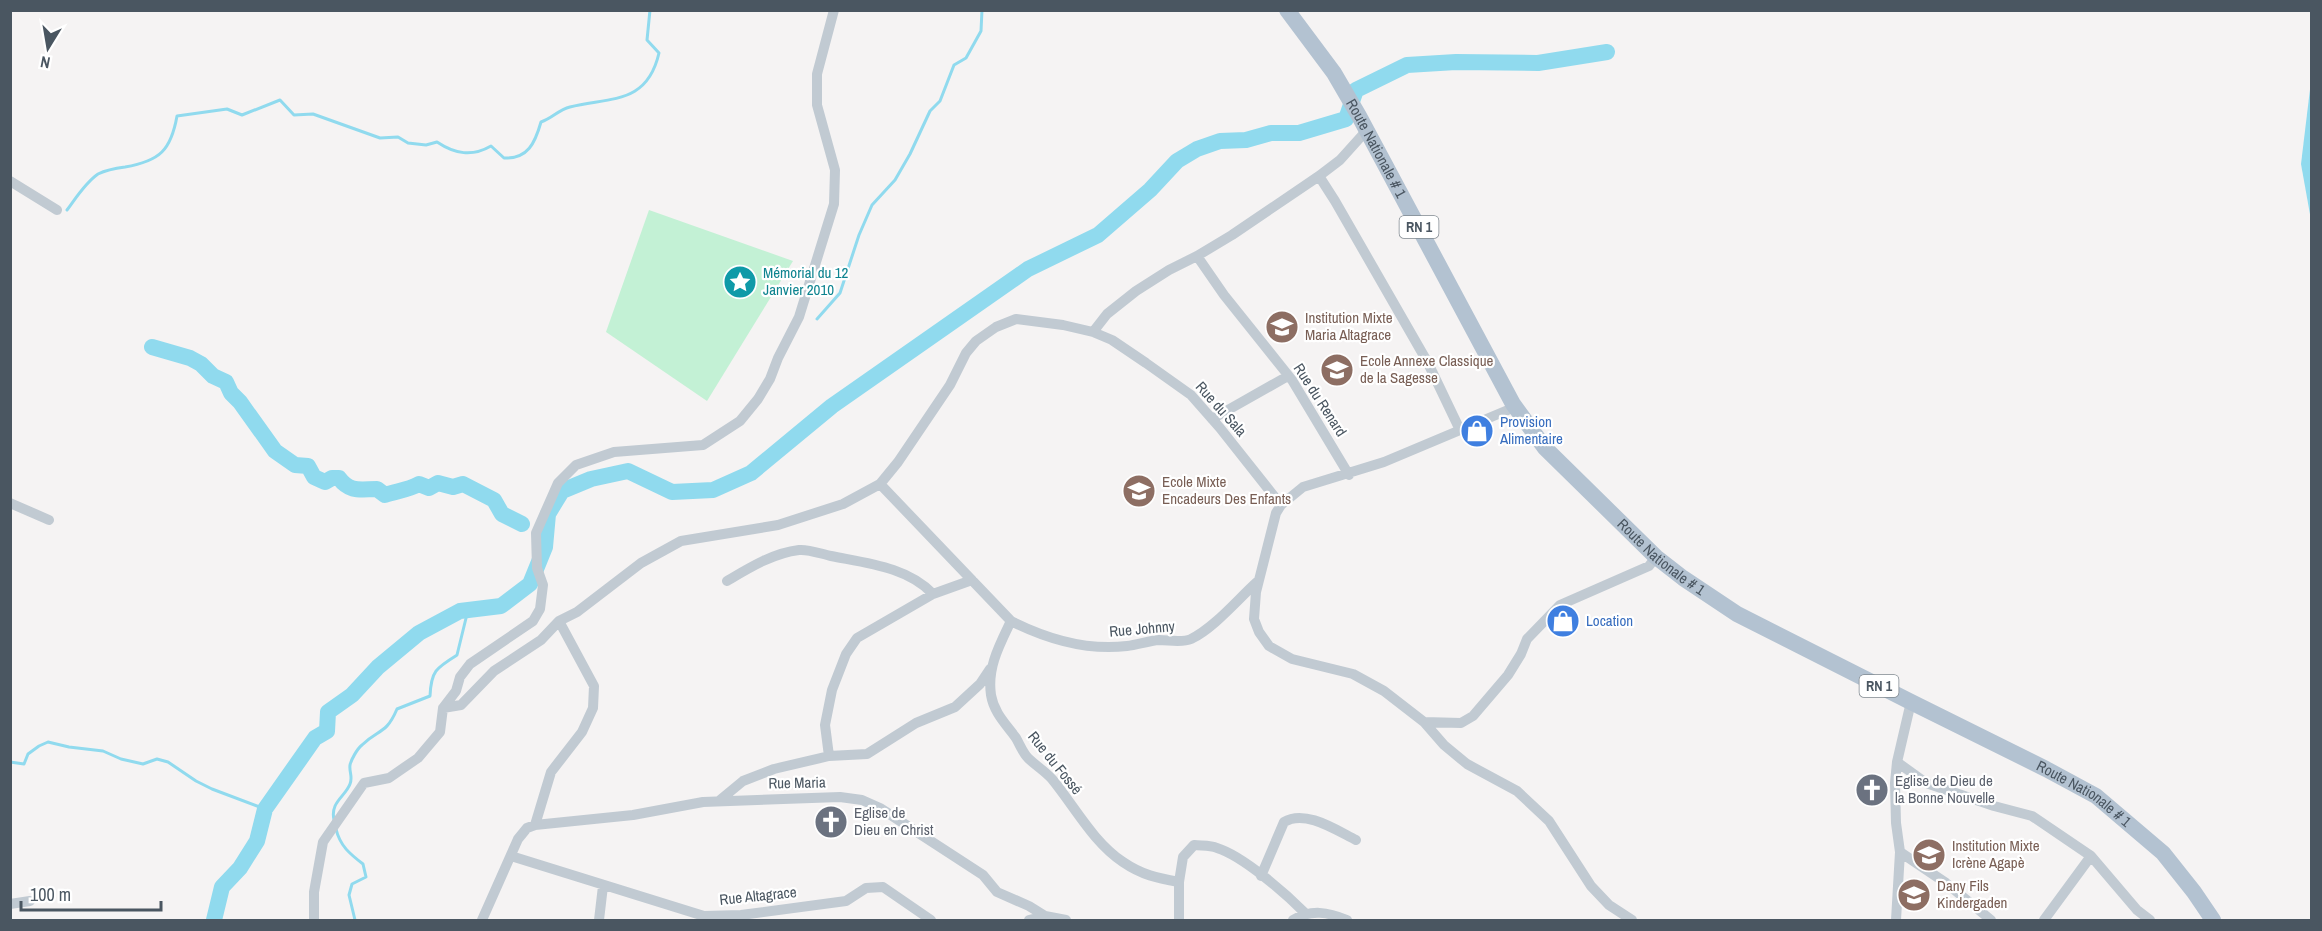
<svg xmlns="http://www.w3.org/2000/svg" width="2322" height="931" viewBox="0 0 2322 931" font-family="'Archivo Narrow',sans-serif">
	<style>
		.green { fill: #c3f1d5 }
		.water { fill: #90daee }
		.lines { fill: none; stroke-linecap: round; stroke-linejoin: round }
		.stream { stroke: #90daee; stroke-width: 3 }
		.river { stroke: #90daee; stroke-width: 16 }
		.minor { stroke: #c1cad2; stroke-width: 10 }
		.primary { stroke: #b3c2d1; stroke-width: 16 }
		.labels { text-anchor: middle; stroke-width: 4.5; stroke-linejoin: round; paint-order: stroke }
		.shield { fill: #fff; stroke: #808990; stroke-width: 1.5 }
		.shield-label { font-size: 14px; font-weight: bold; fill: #4a5661 }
		.street-label { font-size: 15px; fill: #4a5661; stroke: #fff }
		.culture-label { font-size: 15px; fill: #0d838f; stroke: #fff; text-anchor: start }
		.education-label { font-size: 15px; fill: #785e54; stroke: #fff; text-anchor: start }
		.shop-label { font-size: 15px; fill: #366cbe; stroke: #fff; text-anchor: start }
		.worship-label { font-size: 15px; fill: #5b616d; stroke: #fff; text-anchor: start }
	</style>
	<rect width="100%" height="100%" fill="#f5f3f3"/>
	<path class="green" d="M649 210 793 261 707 401 606 332Z"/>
	<path class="water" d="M2311 81 2312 220H2311L2301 164Z"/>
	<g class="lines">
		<path class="stream" d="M67 210C76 198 85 183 98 174 106 170 117 168 125 167 160 161 171 150 177 116L227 109 242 115 280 100 294 115 313 114 380 138 398 137 408 143 426 145 437 142C455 154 472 157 491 146L504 158C528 159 535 143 541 122 553 118 558 110 570 107 610 97 647 105 659 53L647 40 650 10
			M817 319 840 293 859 235 872 205 895 180 910 154 930 111 940 101 954 65 966 58 981 31 982 10
			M10 762 24 764 28 754 39 746 48 742 69 747 103 751 121 759 143 764 157 759 168 762 196 781 212 789 265 809
			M334 820C330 802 345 797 350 784 353 777 349 772 350 765 351 760 357 749 362 745 378 729 386 735 397 709L430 696C431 671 436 668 457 655L468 610
			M336 829C340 846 350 854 363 864L366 877 352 884 349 895 355 920"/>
		<path class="river" d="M152 347 190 358 201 364 213 376 226 382 231 393 240 402 275 451 295 465 308 466 314 477 325 482 332 478H339C350 493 361 489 377 489L385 495C397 491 408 490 419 484L429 488 438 483 453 487 463 484 494 500 502 514 522 524
			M214 920 222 887 240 868 257 841 265 809 315 738 327 731 328 712 352 695 378 667 419 633 460 611 501 606 530 584 545 547 548 514 562 491 591 479 628 471 672 492 713 490 751 473 832 406 1028 269 1098 235 1150 190 1177 161 1197 149 1220 141 1246 140 1271 133H1299L1346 119 1356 90 1407 65 1456 62 1538 63 1607 52"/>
		<path class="minor" d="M1319 176 1335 201 1428 363 1460 430
			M10 181 57 210
			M1197 256 1224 295 1292 380 1349 475
			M1093 332 1107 314 1136 291 1169 270 1197 256 1232 235 1319 176 1340 160 1367 130
			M1515 407 1384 462 1303 487 1281 505 1276 513 1256 592 1254 619 1259 632 1269 646 1292 659 1353 674 1384 691 1424 722 1461 723 1473 716 1508 675 1521 654 1527 639 1560 605 1649 566 1656 557
			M1212 419 1288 376
			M880 484 1011 621C999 646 987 668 991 695 994 713 1006 724 1016 738 1020 745 1023 753 1028 758 1035 765 1045 771 1052 779 1075 807 1093 842 1123 862 1142 875 1157 878 1179 882V920
			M10 503 49 520
			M727 581C749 568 773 553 799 550 809 549 821 554 831 556 866 563 908 567 933 594L972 580
			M1011 621C1047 639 1086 651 1127 646 1137 645 1148 641 1159 640 1169 640 1182 643 1191 639 1214 628 1238 599 1257 582
			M443 708 461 705 494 671 541 640 559 621
			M1424 722 1444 745 1467 764 1517 791 1549 821 1591 886 1609 905 1632 920
			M829 756 825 725 832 690 846 654 857 638 933 594
			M1897 762 1926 783 1994 806 2032 816 2091 856 2137 910 2150 920
			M720 800 743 781 774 769 829 756 867 754 916 723 955 707 980 684 990 669
			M535 825 551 772 582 732 593 708 594 686 559 621 577 612 641 563 681 541 778 525 843 504 880 484 898 462 950 385 966 353 976 341 996 327 1016 319 1063 325 1093 332 1112 340 1146 363 1191 395 1220 428 1281 505
			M1900 852 1946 883 1991 920
			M511 856 704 916 741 915 846 901 866 888 883 887 931 920
			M1261 876 1284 822C1305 809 1336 830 1356 840
			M1179 882 1183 857 1194 845C1201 846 1210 845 1217 848 1243 856 1285 893 1305 913
			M10 904 30 901
			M314 920V892L323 842 364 783 389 778 418 758 440 732 443 708 456 691 460 677 470 664 533 621 540 609 543 585 537 568 536 533 558 483 576 465 614 452 703 445 740 421 758 399 770 379 778 358 799 317 834 204 835 170 817 105V74L834 10
			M482 920 518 839 527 828 535 825 633 815 703 802 840 797 862 800 880 808 983 875 997 892 1029 906 1045 916 1066 920
			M599 920 603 886
			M1029 920 1045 916
			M1293 920C1311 909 1328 912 1347 920
			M1896 920 1900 852 1896 823 1895 783 1897 762 1911 702
			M2044 920 2091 856"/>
		<path class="primary" id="s1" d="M1287 10 1334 73 1359 116 1513 404 1545 448 1656 557 1683 578 1737 614 1911 702 2046 769 2096 796 2163 853 2194 892 2213 920"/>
	</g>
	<defs>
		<symbol id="sight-disc" viewBox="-11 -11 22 22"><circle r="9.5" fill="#0f9aa8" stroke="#fff"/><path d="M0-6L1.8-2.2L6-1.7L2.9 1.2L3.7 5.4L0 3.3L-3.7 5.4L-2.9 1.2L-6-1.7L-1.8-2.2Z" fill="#fff"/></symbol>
		<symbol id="school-disc" viewBox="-11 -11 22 22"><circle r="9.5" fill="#8d6e63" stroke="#fff"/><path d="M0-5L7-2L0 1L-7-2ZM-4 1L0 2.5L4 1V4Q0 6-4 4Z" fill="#fff"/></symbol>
		<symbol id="shop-disc" viewBox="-11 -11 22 22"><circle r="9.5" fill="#3f7fe0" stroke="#fff"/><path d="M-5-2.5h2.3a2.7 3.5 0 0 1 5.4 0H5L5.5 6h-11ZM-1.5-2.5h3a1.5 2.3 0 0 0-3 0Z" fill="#fff"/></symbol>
		<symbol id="church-disc" viewBox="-11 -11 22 22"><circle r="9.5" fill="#6b7280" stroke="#fff"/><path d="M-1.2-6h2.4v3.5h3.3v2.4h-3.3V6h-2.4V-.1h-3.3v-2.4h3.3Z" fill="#fff"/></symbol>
	</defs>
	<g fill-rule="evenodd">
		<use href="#sight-disc" x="721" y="263" width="38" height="38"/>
		<use href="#school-disc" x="1263" y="308" width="38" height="38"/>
		<use href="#school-disc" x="1318" y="351" width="38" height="38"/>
		<use href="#shop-disc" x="1458" y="412" width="38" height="38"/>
		<use href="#school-disc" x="1120" y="472" width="38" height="38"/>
		<use href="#shop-disc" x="1544" y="602" width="38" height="38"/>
		<use href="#church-disc" x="1853" y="771" width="38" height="38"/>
		<use href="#church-disc" x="812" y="803" width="38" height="38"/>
		<use href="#school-disc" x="1910" y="836" width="38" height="38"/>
		<use href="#school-disc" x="1895" y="876" width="38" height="38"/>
	</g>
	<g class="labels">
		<g class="shield">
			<rect x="1399.5" y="216" width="39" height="22" rx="4.5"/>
			<rect x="1859.5" y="675" width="39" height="22" rx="4.5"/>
		</g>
		<g class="shield-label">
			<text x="1419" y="232">RN 1</text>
			<text x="1879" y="691">RN 1</text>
		</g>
		<g class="street-label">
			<text dy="5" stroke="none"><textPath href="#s1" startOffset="165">Route Nationale # 1</textPath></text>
			<text transform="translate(1320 400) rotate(57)" y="5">Rue du Renard</text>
			<text transform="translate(1221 409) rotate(48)" y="5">Rue du Sala</text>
			<text dy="5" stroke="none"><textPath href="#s1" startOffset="669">Route Nationale # 1</textPath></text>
			<text transform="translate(1142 629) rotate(-5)" y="5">Rue Johnny</text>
			<text transform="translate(1055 763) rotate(51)" y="5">Rue du Fossé</text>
			<text transform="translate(797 783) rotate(-1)" y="5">Rue Maria</text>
			<text dy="5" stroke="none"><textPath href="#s1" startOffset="1155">Route Nationale # 1</textPath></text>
			<text transform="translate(758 896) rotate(-6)" y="5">Rue Altagrace</text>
		</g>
		<g class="culture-label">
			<text x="763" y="278">Mémorial du 12<tspan x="763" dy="17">Janvier 2010</tspan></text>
		</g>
		<g class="education-label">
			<text x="1305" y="323">Institution Mixte<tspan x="1305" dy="17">Maria Altagrace</tspan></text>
			<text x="1360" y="366">Ecole Annexe Classique<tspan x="1360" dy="17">de la Sagesse</tspan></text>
			<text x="1162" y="487">Ecole Mixte<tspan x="1162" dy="17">Encadeurs Des Enfants</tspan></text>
			<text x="1952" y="851">Institution Mixte<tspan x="1952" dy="17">Icrène Agapè</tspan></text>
			<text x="1937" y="891">Dany Fils<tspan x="1937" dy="17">Kindergaden</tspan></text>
		</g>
		<g class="shop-label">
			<text x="1500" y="427">Provision<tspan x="1500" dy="17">Alimentaire</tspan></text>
			<text x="1586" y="626">Location</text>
		</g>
		<g class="worship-label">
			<text x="1895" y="786">Eglise de Dieu de<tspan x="1895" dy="17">la Bonne Nouvelle</tspan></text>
			<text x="854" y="818">Eglise de<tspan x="854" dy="17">Dieu en Christ</tspan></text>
		</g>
	</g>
	<rect width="2322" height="931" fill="none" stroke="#4a5661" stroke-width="24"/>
	<g transform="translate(48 48) rotate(191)" stroke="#ffffff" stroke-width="4.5" paint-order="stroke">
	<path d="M0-4.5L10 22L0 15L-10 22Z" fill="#4a5661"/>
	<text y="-9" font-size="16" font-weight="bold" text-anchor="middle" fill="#4a5661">N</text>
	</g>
	<path d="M21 901v9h140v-9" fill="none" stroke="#4a5661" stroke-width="3"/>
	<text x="30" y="901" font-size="18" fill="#4a5661" stroke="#ffffff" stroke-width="4.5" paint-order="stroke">100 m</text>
</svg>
